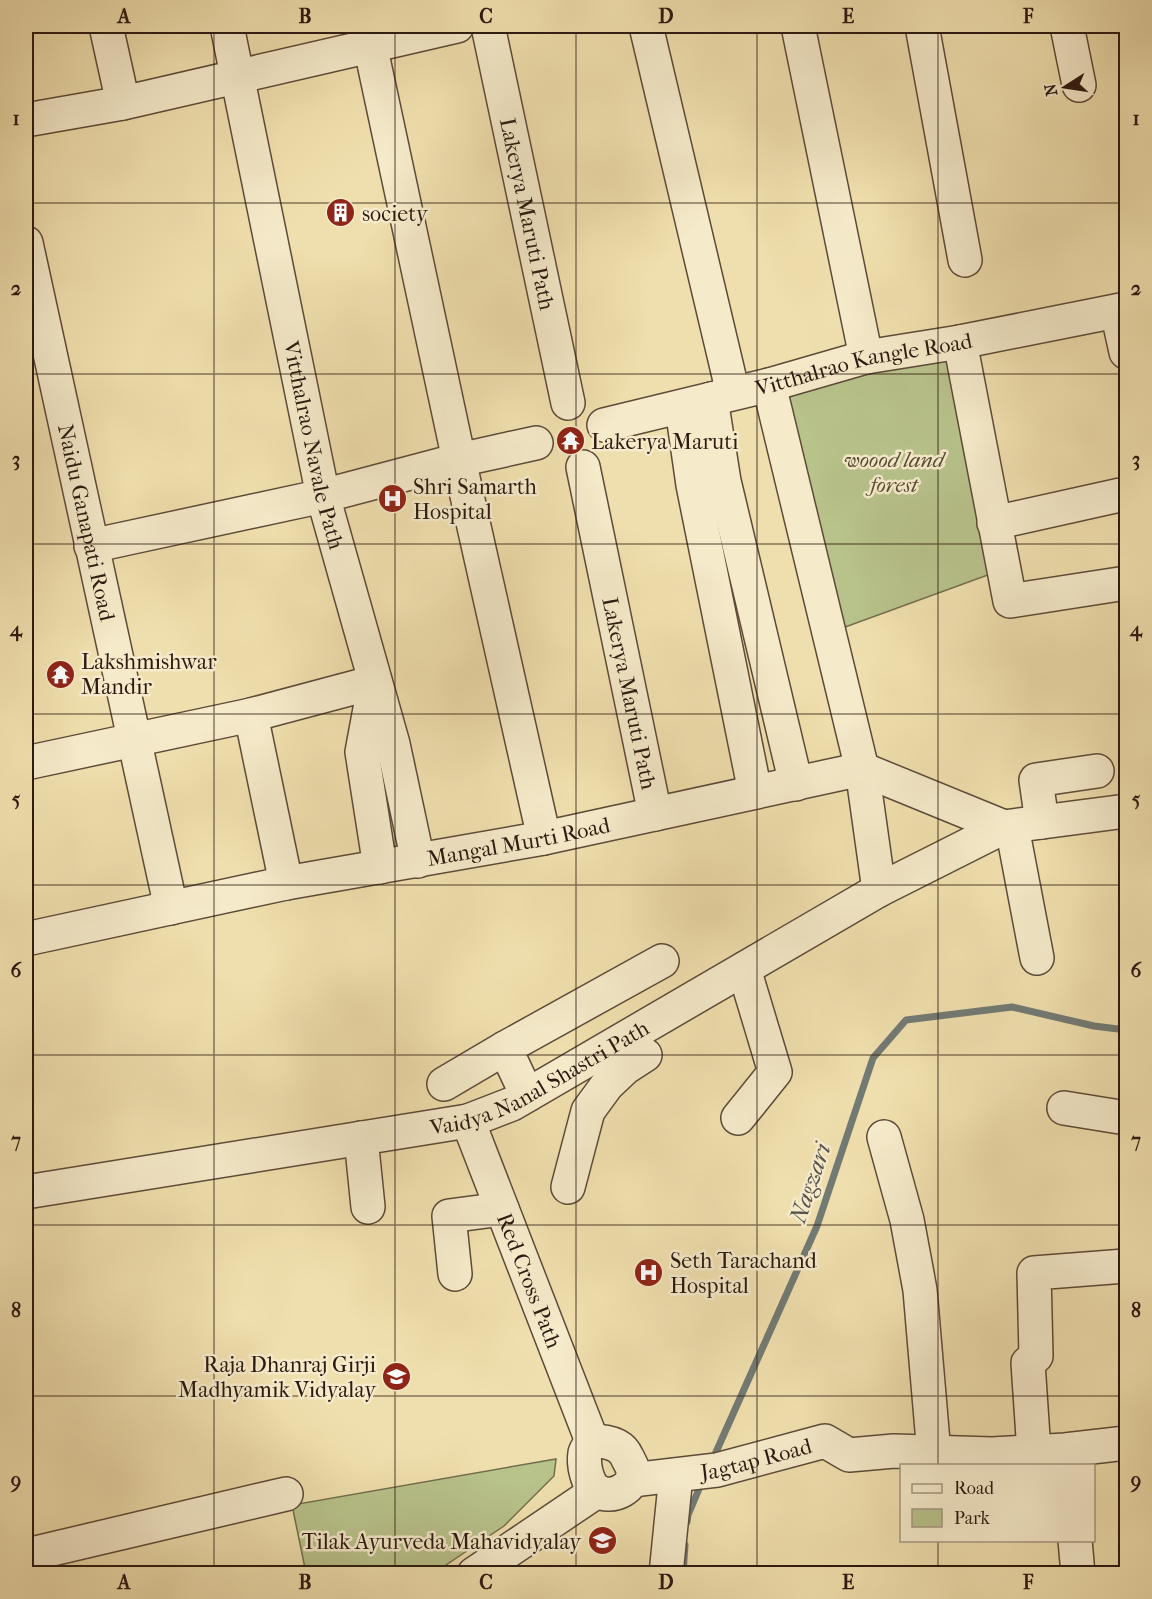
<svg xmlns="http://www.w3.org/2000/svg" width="1152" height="1599" viewBox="0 0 1152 1599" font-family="'IM FELL French Canon',serif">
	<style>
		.green { fill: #b8c28b; stroke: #726e4e; stroke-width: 1.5 }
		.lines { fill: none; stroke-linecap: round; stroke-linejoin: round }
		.stream { stroke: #727a74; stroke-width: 7 }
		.minor-casing { stroke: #5d4a38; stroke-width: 36 }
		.minor { stroke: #f5eaca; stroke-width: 33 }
		.grid { fill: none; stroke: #2c1911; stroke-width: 1.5; stroke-opacity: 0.55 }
		.labels { text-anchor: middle; stroke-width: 5; stroke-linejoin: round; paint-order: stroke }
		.poi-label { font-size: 22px; fill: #2c1911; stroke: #f5eaca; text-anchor: start }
		.street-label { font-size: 22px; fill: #2c1911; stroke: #f5eaca }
		.park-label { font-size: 22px; font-style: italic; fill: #564c36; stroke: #f5eaca }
		.water-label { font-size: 24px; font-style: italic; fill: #55514b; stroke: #f5eaca }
		.neatline { fill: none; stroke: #2c1911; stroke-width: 2 }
		.grid-label { font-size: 20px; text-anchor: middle; font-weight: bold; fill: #2c1911 }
	</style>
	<rect width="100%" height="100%" fill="#f0dfae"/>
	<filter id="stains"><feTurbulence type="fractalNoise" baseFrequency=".00333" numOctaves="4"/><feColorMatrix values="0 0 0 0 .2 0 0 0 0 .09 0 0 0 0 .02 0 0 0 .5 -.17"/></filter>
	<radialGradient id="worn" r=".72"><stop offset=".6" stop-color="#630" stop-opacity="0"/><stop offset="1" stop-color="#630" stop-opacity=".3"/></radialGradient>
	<path class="green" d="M973 349 1007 568 837 630 778 393Z
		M556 1459 554 1476 504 1526 434 1573H306L292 1505Z"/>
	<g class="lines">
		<path class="stream" d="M712 1461 817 1226 873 1058 906 1020 1012 1007 1094 1026 1126 1030
			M687 1522 688 1515 702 1482
			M683 1574 685 1545"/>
		<defs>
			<g id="minor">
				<path d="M106 26 123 103"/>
				<path id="s1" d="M227 26 323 496 393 744 418 861"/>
				<path d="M366 26 459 460 544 838"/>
				<path id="s2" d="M488 26 568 403"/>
				<path d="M646 26 733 393"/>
				<path d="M798 26 866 357"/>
				<path d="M922 26 965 260"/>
				<path d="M1067 26 1079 85"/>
				<path d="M26 120 123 103 457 26"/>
				<path id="s3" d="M26 243 171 908"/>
				<path d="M1117 311 1126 352"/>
				<path d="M960 342 1010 601 1126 583"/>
				<path d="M769 385 862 769 879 890"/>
				<path d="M711 399 724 481 796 784"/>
				<path d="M682 408 693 485 755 792"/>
				<path id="s4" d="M604 425 769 385 866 357 960 342 1126 309"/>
				<path id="s5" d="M583 467 655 814"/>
				<path d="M994 523 1120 495"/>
				<path d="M91 546 323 496 459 460 536 443"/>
				<path d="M251 715 286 883"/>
				<path d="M26 763 251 715 375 682 362 752 380 867"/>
				<path d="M1042 822 1036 780 1097 771"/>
				<path d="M1012 827 1037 958"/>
				<path id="s6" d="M26 939 286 883 544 838 862 769 1004 827"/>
				<path d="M444 1084 505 1048"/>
				<path d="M527 1095 505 1048 662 961"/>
				<path d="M1064 1108 1126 1118"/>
				<path d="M738 1118 775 1072 744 969"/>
				<path id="s7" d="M468 1121 592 1441"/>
				<path d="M884 1137 907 1220 920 1290 934 1454"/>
				<path d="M361 1138 368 1207"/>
				<path d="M568 1187 588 1111 607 1085 625 1068 645 1055"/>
				<path id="s8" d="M26 1192 468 1121 512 1104 879 890 1004 827 1126 811"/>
				<path d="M455 1274 449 1216 502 1209"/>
				<path d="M592 1441C605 1441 621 1443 627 1457 629 1461 632 1466 633 1470 636 1488 612 1500 597 1491 587 1485 583 1464 585 1453 586 1449 590 1444 592 1441Z"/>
				<path d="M1034 1452 1028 1363 1036 1356 1034 1273 1125 1266"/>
				<path id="s9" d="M632 1480 717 1470 825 1441 849 1455 894 1451 992 1454 1065 1450 1126 1443"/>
				<path d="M1075 1540 1078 1574"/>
				<path d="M27 1555 286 1494"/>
				<path d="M474 1574 597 1491"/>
				<path d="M666 1574 676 1475"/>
			</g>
		</defs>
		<use href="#minor" class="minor-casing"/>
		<use href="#minor" class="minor"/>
	</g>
	<path class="grid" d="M214 26V1574M395 26V1574M576 26V1574M757 26V1574M938 26V1466M26 203H1126M26 374H1126M26 544H1126M26 714H1126M26 885H1126M26 1055H1126M26 1225H1126M26 1396H1126M938 1540V1574"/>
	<defs>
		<symbol id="building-disc" viewBox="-11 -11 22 22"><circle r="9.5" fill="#8f2418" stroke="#f5eaca"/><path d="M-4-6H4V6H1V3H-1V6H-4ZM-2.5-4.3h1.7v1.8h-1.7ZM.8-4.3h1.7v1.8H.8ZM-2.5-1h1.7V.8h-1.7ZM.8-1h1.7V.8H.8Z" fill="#fff"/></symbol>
		<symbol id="temple-disc" viewBox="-11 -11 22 22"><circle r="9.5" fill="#8f2418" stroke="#f5eaca"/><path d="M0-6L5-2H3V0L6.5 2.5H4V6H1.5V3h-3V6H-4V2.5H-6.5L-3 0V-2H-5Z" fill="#fff"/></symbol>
		<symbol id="hospital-disc" viewBox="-11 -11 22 22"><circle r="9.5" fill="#8f2418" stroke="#f5eaca"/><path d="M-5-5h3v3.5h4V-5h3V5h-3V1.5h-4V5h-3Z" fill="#fff"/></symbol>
		<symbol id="school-disc" viewBox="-11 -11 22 22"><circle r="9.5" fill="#8f2418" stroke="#f5eaca"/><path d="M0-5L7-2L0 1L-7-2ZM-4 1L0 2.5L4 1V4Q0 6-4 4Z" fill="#fff"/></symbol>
		<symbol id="university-disc" viewBox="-11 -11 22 22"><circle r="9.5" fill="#8f2418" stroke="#f5eaca"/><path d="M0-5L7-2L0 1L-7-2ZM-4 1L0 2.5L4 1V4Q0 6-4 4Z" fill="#fff"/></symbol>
	</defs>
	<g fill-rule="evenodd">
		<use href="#building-disc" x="324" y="196" width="33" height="33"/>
		<use href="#temple-disc" x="554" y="424" width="33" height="33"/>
		<use href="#hospital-disc" x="376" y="482" width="33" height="33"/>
		<use href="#temple-disc" x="44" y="658" width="33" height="33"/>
		<use href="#hospital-disc" x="632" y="1256" width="33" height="33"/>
		<use href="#school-disc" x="380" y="1360" width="33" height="33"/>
		<use href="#university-disc" x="586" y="1524" width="33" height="33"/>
	</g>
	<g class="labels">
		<g class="poi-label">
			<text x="362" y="221">society</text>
			<text x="591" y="449">Lakerya Maruti</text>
			<text x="413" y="494">Shri Samarth<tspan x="413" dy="25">Hospital</tspan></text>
			<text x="81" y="669">Lakshmishwar<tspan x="81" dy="25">Mandir</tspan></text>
			<text x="670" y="1268">Seth Tarachand<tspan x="670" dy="25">Hospital</tspan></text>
			<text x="376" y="1372" text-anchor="end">Raja Dhanraj Girji<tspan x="376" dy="25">Madhyamik Vidyalay</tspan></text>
			<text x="581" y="1549" text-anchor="end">Tilak Ayurveda Mahavidyalay</text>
		</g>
		<g class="street-label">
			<text dy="8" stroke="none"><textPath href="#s2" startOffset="192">Lakerya Maruti Path</textPath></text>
			<text dy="8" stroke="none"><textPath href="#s4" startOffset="267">Vitthalrao Kangle Road</textPath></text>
			<text dy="8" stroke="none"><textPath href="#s1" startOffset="428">Vitthalrao Navale Path</textPath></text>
			<text dy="8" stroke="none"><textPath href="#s3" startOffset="286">Naidu Ganapati Road</textPath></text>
			<text dy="8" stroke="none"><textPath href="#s5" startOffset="231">Lakerya Maruti Path</textPath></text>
			<text dy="8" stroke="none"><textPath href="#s6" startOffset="502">Mangal Murti Road</textPath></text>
			<text dy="8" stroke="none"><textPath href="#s8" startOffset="530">Vaidya Nanal Shastri Path</textPath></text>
			<text dy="8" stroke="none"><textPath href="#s7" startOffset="171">Red Cross Path</textPath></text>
			<text dy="8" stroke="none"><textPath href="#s9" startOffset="126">Jagtap Road</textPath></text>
		</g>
		<g class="park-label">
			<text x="894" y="467">woood land<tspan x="894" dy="25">forest</tspan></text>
		</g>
		<g class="water-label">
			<text transform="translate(810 1183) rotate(-71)" y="8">Nagzari</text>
		</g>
	</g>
	<rect width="1152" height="1599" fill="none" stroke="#f0dfae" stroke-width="66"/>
	<rect x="900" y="1464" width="195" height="78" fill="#f5eaca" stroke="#a59680" stroke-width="1.5"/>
	<rect x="912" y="1484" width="30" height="9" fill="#f5eaca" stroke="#a59680" stroke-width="1.5"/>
	<text x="954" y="1494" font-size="18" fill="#2c1911">Road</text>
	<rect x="912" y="1509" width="30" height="18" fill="#b8c28b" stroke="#a59680" stroke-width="1.5"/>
	<text x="954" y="1524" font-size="18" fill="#2c1911">Park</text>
	<g transform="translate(1065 87) rotate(258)" stroke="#f5eaca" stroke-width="4.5" paint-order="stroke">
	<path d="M0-4.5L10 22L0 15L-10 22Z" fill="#2c1911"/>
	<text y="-9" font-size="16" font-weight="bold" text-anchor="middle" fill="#2c1911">N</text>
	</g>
	<rect x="33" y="33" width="1086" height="1533" class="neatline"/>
	<g class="grid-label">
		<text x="124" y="23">A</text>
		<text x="305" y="23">B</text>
		<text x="486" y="23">C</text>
		<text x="666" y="23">D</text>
		<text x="848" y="23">E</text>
		<text x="1028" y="23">F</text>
		<text x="16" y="125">1</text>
		<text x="1136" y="125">1</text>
		<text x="16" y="295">2</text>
		<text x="1136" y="295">2</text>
		<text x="16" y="466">3</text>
		<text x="1136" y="466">3</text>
		<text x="16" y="636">4</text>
		<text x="1136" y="636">4</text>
		<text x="16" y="806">5</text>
		<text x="1136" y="806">5</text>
		<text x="16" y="977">6</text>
		<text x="1136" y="977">6</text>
		<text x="16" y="1147">7</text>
		<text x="1136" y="1147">7</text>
		<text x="16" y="1317">8</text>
		<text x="1136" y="1317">8</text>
		<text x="16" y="1488">9</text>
		<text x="1136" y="1488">9</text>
		<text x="124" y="1589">A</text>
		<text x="305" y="1589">B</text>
		<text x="486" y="1589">C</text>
		<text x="666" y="1589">D</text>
		<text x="848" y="1589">E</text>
		<text x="1028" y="1589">F</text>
	</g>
	<rect width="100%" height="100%" filter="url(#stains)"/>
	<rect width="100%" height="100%" fill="url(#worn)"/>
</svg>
